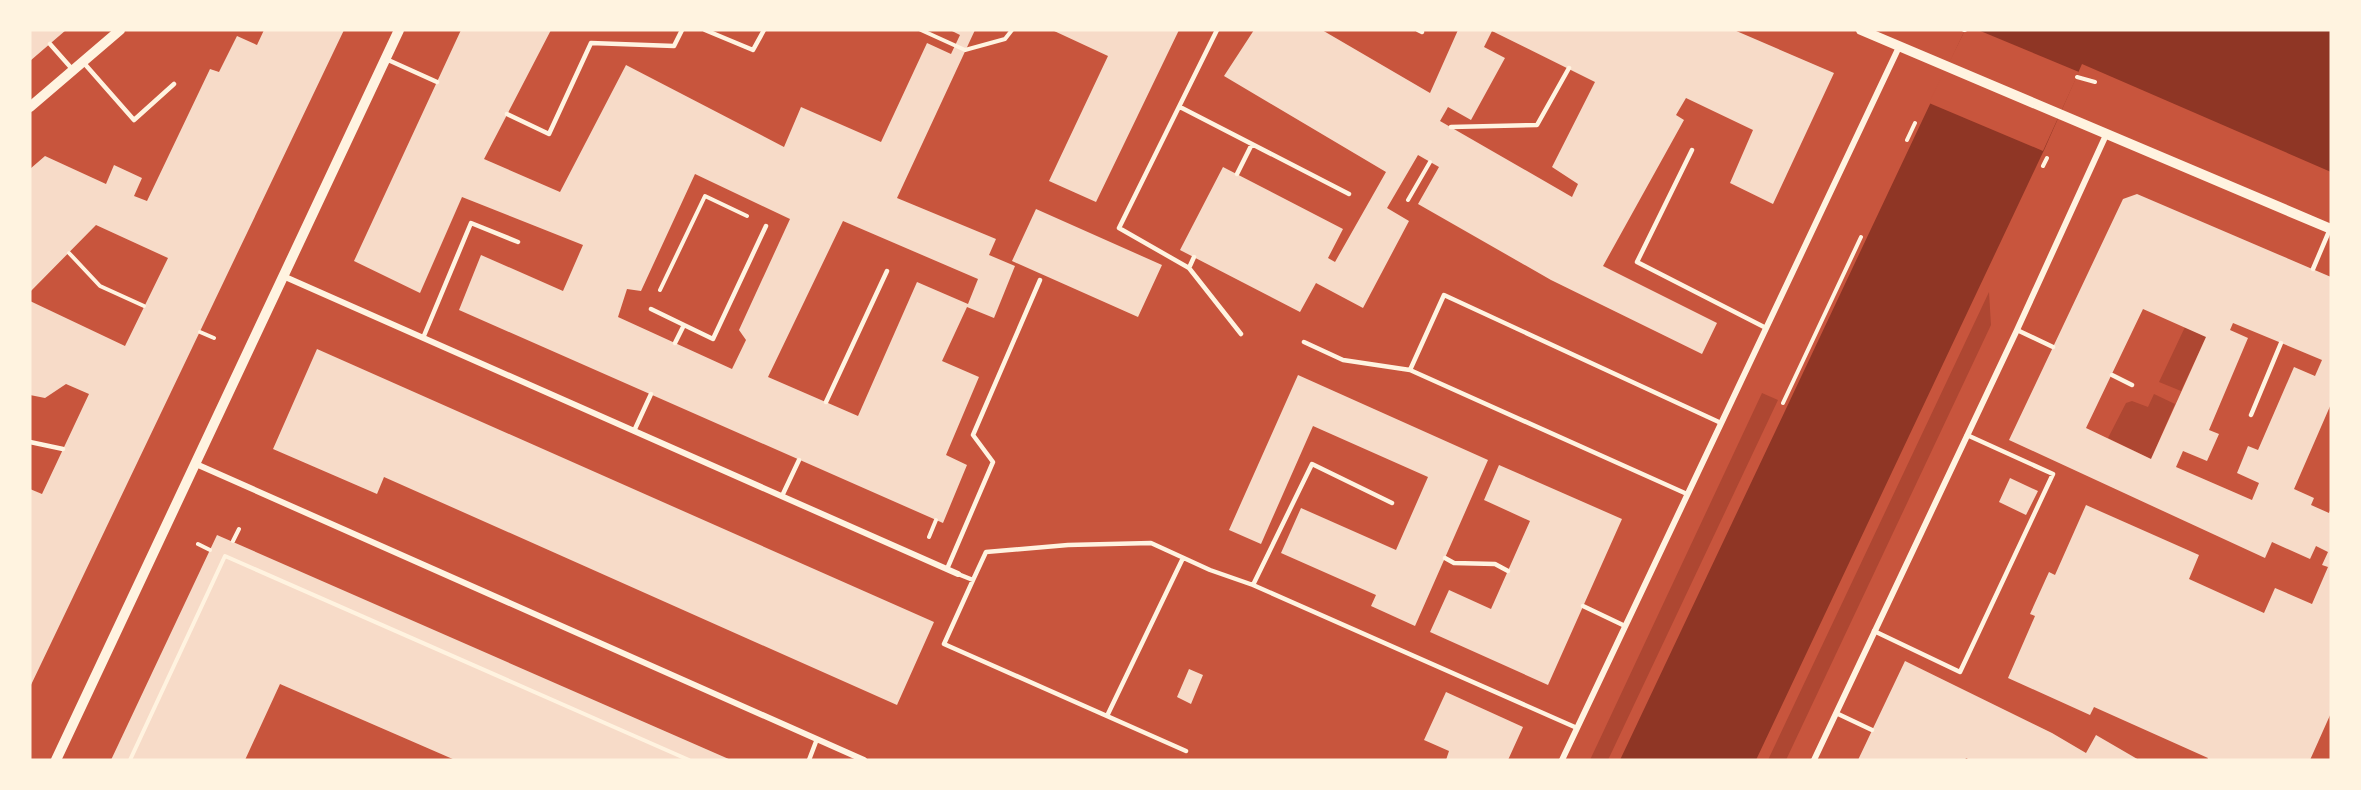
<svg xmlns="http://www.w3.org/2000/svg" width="2361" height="790" viewBox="0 0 2361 790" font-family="'DejaVu Sans',sans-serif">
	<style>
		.green { fill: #ae4732 }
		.water { fill: #8f3625 }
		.pier { fill: #c8553d }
		.building { fill: #f7dbc8; fill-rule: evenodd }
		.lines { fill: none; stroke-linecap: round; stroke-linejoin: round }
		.path { stroke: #fff3e0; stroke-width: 4 }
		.service { stroke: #fff3e0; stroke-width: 4.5 }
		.minor { stroke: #fff3e0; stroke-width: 6 }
		.tertiary { stroke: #fff3e0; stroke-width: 10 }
	</style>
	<rect width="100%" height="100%" fill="#c8553d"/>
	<path class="green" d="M1989 292 1991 325 1786 760H1768Z
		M2185 327 2206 337 2181 391 2159 382Z
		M1762 393 1778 400 1608 760H1590Z
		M2154 394 2175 404 2151 459 2108 438 2126 403 2132 401 2148 407Z"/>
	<path class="water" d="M1965 30H2331V172L2082 64 2045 148 1756 760H1620Z"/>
	<path class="pier" d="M1965 30H1978L2079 72 2043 151 1929 103Z"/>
	<path class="building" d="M30 30H66L30 61Z
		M264 30H344L30 687V489L42 494 89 394 66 384 45 398 30 395V301L125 346 168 258 96 225 30 292V169L45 156 106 184 114 165 142 178 134 196 147 201 210 69 219 72 237 36 257 45Z
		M461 30H551L484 159 560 192 626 65 784 147 801 107 881 142 927 43 951 54 960 35 950 30H975L897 198 996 239 989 255 1015 266 994 318 967 307 942 361 979 377 946 455 967 465 943 523 459 310 481 255 563 291 583 245 462 197 420 293 354 261ZM695 174 790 219 739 330 746 340 732 369 618 317 627 289 641 291ZM843 221 978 279 968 304 917 282 858 416 768 377Z
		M1052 30H1179L1096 202 1049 181 1108 56Z
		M1254 30H1322L1430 93 1458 30H1734L1834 73 1773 204 1730 183 1753 130 1686 98 1676 115 1684 120 1603 266 1717 323 1702 354 1551 280 1418 204 1439 167 1418 155 1387 208 1409 221 1363 308 1316 283 1300 312 1180 250 1223 167 1343 229 1328 258 1335 262 1386 172 1224 76ZM1492 31 1595 82 1552 167 1578 184 1572 197 1440 121 1448 107 1471 120 1505 58 1484 47Z
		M2137 194 2331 277V404L2294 489 2314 498 2311 505 2329 513 2331 508V713L2310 760H2207L2208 758 2094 707 2090 715 2008 678 2035 616 2030 614 2049 572 2055 575 2086 505 2199 555 2189 579 2264 613 2275 588 2312 604 2328 567 2322 565 2328 552 2316 546 2310 559 2272 542 2265 558 2009 440 2123 199ZM2143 309 2206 337 2151 459 2086 428ZM2233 323 2322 360 2315 376 2294 367 2258 450 2248 446 2237 473 2259 483 2252 500 2176 467 2183 451 2207 461 2219 434 2209 430 2248 338 2230 330Z
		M1036 209 1162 265 1138 317 1012 261Z
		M317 349 934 622 897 705 384 477 377 494 273 449Z
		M1298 375 1488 460 1415 626 1371 606 1376 595 1281 553 1301 508 1396 550 1428 477 1313 426 1261 544 1229 530Z
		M1499 465 1622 519 1548 685 1430 632 1449 590 1491 609 1530 521 1484 500Z
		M2010 478 2038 491 2026 515 1999 502Z
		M217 535 731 760H455L280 684 245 760H111Z
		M1905 661 2052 733 2086 753 2096 735 2139 760H1970L1966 758 1965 760H1858Z
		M1189 669 1203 675 1191 704 1177 697Z
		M1446 692 1523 727 1508 760H1446L1449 751 1424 740Z"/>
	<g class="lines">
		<path class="path" d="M921 30 965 50 1005 39 1012 30
			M1964 30H1965
			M2077 77 2095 82
			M1907 140 1915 123
			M2043 166 2047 158
			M1408 200 1430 162
			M69 253 100 286 144 306
			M660 290 705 196 747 216
			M200 332 214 338
			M1783 403 1861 237
			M929 537 936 520
			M233 541 239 529
			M198 544 210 550
			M130 760 225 556 689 760"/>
		<path class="service" d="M705 30 753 50 764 30
			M1217 30 1119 228 1189 268 1241 334
			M1418 30 1422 32
			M50 44 73 70
			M386 59 437 82
			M83 62 134 120 174 84
			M1180 107 1349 194
			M507 114 549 134 591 43 674 46 682 30
			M1451 127 1537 125 1569 68
			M1692 150 1637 262 1766 328
			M1237 174 1252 144
			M1189 268 1194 257
			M2313 269 2330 229
			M651 309 684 325 675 343
			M684 325 713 339 766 226
			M2017 330 2053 347
			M423 338 471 223 518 242
			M1304 342 1343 360 1410 370 1687 494
			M1410 370 1444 295 1721 423
			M2112 375 2132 385
			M826 402 887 271
			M2251 415 2281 343
			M634 431 651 394
			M30 442 63 449
			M782 496 799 460
			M1445 558 1454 563 1495 564 1508 571
			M947 569 993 462 973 435 1040 280
			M958 574 973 580 986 552 1068 545 1151 543 1210 570 1253 585 1577 728
			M973 580 944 644 1186 751
			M1253 585 1312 464 1392 503
			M1583 606 1625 626
			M1874 631 1960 672 2053 474 1967 435
			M1836 713 1872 730
			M1107 716 1183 558
			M809 760 817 739"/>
		<path class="minor" d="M283 276 958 574
			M196 464 864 760
			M1562 760 1899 47
			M1814 760 2017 330 2106 135"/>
		<path class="tertiary" d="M1861 30 2331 229
			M30 107 120 30
			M56 760 399 30"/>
	</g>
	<rect width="2361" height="790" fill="none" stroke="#fff3e0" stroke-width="63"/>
</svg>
